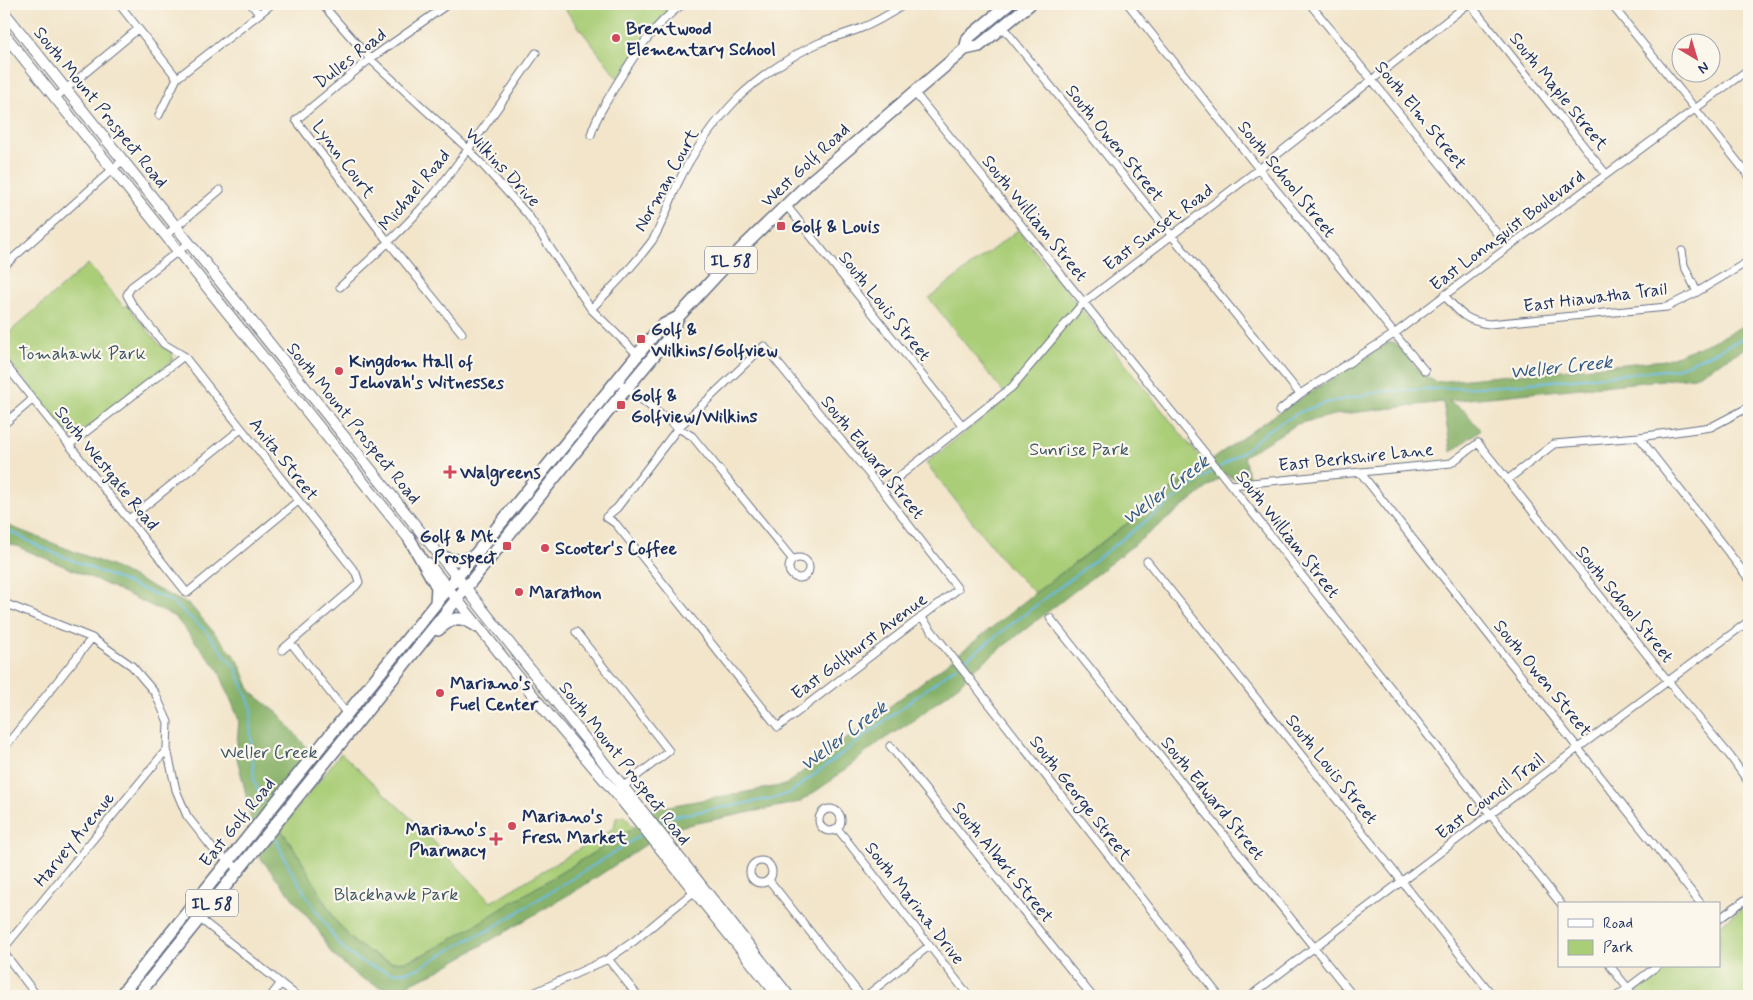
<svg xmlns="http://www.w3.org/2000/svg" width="1753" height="1000" viewBox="0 0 1753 1000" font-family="Mynerve,sans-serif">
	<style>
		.green { fill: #aace78; stroke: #627e6b }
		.forest { fill: #87b168; stroke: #517063 }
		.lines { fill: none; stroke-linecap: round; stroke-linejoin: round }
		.stream { stroke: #68bbe4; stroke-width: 2 }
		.street-casing { stroke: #666f84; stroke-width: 9 }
		.secondary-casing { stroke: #666f84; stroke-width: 12 }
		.primary-casing { stroke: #666f84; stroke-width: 14 }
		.street { stroke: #fff; stroke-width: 7 }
		.secondary { stroke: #fff; stroke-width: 10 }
		.primary { stroke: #fff; stroke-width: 11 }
		.poi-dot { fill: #d1495b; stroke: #fbf7ec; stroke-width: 2 }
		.labels { text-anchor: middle; stroke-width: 4.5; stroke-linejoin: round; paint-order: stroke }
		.shield { fill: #fbf7ec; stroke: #5e6b89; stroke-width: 1 }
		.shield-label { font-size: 16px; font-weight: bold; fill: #1b2f5e }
		.poi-label { font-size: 18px; font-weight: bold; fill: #1b2f5e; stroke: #fbf7ec; text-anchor: start }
		.street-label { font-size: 18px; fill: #1b2f5e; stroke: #fbf7ec }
		.park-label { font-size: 18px; fill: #3f5764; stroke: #fbf7ec }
		.water-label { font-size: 19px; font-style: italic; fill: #325986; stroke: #fbf7ec }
	</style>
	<rect width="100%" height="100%" fill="#fbf7ec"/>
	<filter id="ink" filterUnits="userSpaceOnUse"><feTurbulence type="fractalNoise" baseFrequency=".02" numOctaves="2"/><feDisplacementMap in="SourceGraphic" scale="10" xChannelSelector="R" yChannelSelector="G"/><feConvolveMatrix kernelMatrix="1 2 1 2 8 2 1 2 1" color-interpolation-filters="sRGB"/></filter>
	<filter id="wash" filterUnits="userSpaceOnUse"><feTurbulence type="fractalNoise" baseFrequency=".0096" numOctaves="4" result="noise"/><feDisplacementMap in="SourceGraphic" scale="20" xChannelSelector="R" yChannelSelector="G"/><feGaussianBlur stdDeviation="1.12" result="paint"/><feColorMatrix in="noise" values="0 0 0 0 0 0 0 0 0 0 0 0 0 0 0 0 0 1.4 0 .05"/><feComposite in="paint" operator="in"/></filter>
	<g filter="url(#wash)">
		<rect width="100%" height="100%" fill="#f2e5ca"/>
		<path class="green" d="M561 4H676L660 20 618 78Z
			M1018 230 1205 464 1035 593 1005 563 926 463 1008 398 929 298Z
			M88 264 124 307 127 305 159 344 172 353 173 359 170 363 77 436 71 438 4 355V337Z
			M341 753 419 826 491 902 614 828 616 818 625 816 634 828 436 949 407 961 391 962 378 957 355 943 335 920 281 829Z
			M1749 904V996H1641L1638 991V987L1666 966H1719V926Z"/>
		<path class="forest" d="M1749 323V346L1694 377 1448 401 1465 411 1480 430 1451 452 1443 402 1334 415 1297 424 1244 456 1249 478 1234 479 1225 474 973 670 960 684 914 720 881 741 829 782 800 802 683 826 665 832 580 888 438 971 406 985 382 988 357 976 332 954 318 930 258 855 245 790 236 754 239 720 218 669 175 617 97 580 4 541V524L111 566 191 606 238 660 251 692 279 714 310 752 274 798 281 829 298 854 335 920 355 943 378 957 391 962 407 961 423 955 452 939 634 828 652 809 785 785 945 665 1035 593 1226 449 1281 411 1388 343 1393 342 1397 344 1423 375 1436 382 1665 360 1709 343Z"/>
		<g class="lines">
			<path class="stream" d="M1220 467 1248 448 1266 432 1277 425 1300 412 1325 403 1385 391 1501 386 1675 369 1711 354 1749 335
				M4 528 40 547 169 600 204 629 236 669 252 709 250 724 254 781 263 802
				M961 663 1189 488 1216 469
				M661 820 663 818 775 798 790 793 957 666
				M276 839 286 861 307 897 338 943 350 955 367 965 393 973 406 972 419 968 465 941 489 930 620 849 643 833"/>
		</g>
	</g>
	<g filter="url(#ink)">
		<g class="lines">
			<defs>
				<path id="street" d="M119 4 177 78
					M251 4 259 14
					M322 4 370 59 468 149 528 215 591 309 639 356
					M448 4 370 59 296 120 389 243 462 333
					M1128 4 1259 169 1425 371
					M1310 4 1508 247
					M1470 4 1606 174
					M1611 4 1749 176
					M1002 26 1300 394
					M914 92 1222 474 1561 904
					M55 98 138 29
					M159 115 177 78 272 4
					M591 135C595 118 605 105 613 90 632 59 652 25 683 4
					M786 205 962 425
					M166 235 220 190
					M189 243 131 287 127 295 132 304 164 344 184 356 356 573 359 582 356 586 282 650
					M1682 251 1684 265 1697 292
					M4 266 123 160
					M340 287C373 257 406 227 435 193 471 148 503 100 536 53
					M1444 295C1460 313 1465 321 1489 324L1667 307 1697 292 1749 261
					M591 309C612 288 635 264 652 241 663 224 669 204 677 185 692 153 713 124 738 98 759 77 792 55 819 43 832 37 846 34 859 29 875 23 890 14 905 4
					M764 346 882 490 958 589 778 727 616 524 606 517 617 508 678 428Z
					M4 363 187 593 298 501
					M616 380 678 428 692 436 793 560
					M1279 411 1300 394 1394 334 1508 247 1749 69
					M4 424 33 399
					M1639 437 1749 579
					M69 445 184 356
					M1360 472 1701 904
					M1507 480 1554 444 1639 437 1711 427 1749 407
					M1231 485 1451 463 1478 443 1668 681 1730 756 1749 783
					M882 490 1012 387 1083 303 1259 169 1468 4
					M129 519 241 429
					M789 568a10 10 0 1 1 20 0a10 10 0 1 1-20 0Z
					M1147 561 1493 996
					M4 603 92 638 132 666 155 693 168 722 167 749 176 790 187 816 213 849 239 869
					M921 617 1219 996
					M1050 618 1353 996
					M576 632 669 751 620 789
					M291 643 347 714
					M890 746 1092 996
					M4 748 92 638
					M819 820a11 11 0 1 1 22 0a11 11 0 1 1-22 0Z
					M837 828 969 996
					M750 872a11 11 0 1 1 22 0a11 11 0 1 1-22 0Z
					M769 880 861 996
					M189 910 297 996
					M1719 919 1749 897
					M4 948 167 749
					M4 953 37 996
					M608 959 638 996
					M1610 966 1634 996
					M271 996 281 983
					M527 996 608 959 634 941 697 889
					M866 996 929 946
					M1250 996 1586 742 1749 621
					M1617 996 1657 966"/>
				<path id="secondary" d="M4 12 457 577 789 996
					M4 34 413 544
					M428 563 544 709 618 796 778 996"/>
				<path id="primary" d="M965 49 968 38 1009 4
					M409 538 437 587 436 603
					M439 555C452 561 460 562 473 556
					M438 630C454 616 460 615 478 627
					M120 996 457 577 661 326 678 317 742 248 811 181 965 49 979 46 1030 4
					M137 996 626 389 671 335 678 317"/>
			</defs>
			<use href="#street" class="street-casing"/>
			<use href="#secondary" class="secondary-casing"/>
			<use href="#primary" class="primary-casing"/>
			<use href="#street" class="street"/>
			<use href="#secondary" class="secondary"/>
			<use href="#primary" class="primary"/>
		</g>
	</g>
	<g class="poi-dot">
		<circle cx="616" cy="38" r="5"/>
		<rect x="776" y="221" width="10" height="10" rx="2.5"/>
		<rect x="636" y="334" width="10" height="10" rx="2.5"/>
		<circle cx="339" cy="371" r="5"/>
		<rect x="616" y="400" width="10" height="10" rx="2.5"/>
		<path d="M447.5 464.5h5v5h5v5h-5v5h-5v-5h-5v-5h5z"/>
		<rect x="502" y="541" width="10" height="10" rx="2.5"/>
		<circle cx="545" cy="548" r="5"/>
		<circle cx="519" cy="592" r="5"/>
		<circle cx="440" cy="693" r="5"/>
		<circle cx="512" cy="826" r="5"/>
		<path d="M493.5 831.5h5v5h5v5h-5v5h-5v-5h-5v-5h5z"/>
	</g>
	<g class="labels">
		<g class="shield">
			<rect x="705" y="246.5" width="52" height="27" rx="4"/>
			<rect x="186" y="889.5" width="52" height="27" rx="4"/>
		</g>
		<g class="shield-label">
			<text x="731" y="266">IL 58</text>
			<text x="212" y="909">IL 58</text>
		</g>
		<g class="poi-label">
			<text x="626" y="34">Brentwood<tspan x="626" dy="21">Elementary School</tspan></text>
			<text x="791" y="232">Golf &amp; Louis</text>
			<text x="651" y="335">Golf &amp;<tspan x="651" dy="21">Wilkins/Golfview</tspan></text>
			<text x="349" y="367">Kingdom Hall of<tspan x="349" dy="21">Jehovah's Witnesses</tspan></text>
			<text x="631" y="401">Golf &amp;<tspan x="631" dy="21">Golfview/Wilkins</tspan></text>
			<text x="460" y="478">Walgreens</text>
			<text x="497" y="542" text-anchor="end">Golf &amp; Mt.<tspan x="497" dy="21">Prospect</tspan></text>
			<text x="555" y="554">Scooter's Coffee</text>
			<text x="529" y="598">Marathon</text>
			<text x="450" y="689">Mariano's<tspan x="450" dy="21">Fuel Center</tspan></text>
			<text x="522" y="822">Mariano's<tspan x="522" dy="21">Fresh Market</tspan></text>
			<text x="486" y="835" text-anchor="end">Mariano's<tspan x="486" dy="21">Pharmacy</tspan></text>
		</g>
		<g class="street-label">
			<text transform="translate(350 58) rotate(-38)" y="6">Dulles Road</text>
			<text transform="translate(1559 91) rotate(51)" y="6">South Maple Street</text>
			<text transform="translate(101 107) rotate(51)" y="6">South Mount Prospect Road</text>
			<text transform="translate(1421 115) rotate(51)" y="6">South Elm Street</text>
			<text transform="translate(1115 143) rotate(51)" y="6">South Owen Street</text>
			<text transform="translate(344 159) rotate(53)" y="6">Lynn Court</text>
			<text transform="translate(805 165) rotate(-43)" y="6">West Golf Road</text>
			<text transform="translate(503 167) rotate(47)" y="6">Wilkins Drive</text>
			<text transform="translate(1287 179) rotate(51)" y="6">South School Street</text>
			<text transform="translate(666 180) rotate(-61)" y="6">Norman Court</text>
			<text transform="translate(414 190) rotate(-50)" y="6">Michael Road</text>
			<text transform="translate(1035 218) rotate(51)" y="6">South William Street</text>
			<text transform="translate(1158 227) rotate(-37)" y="6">East Sunset Road</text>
			<text transform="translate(1507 230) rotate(-37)" y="6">East Lonnquist Boulevard</text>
			<text transform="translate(1595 297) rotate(-7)" y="6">East Hiawatha Trail</text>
			<text transform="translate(885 306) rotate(51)" y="6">South Louis Street</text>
			<text transform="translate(354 423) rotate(51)" y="6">South Mount Prospect Road</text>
			<text transform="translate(873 457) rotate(51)" y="6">South Edward Street</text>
			<text transform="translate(1356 457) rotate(-6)" y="6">East Berkshire Lane</text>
			<text transform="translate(284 459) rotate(52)" y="6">Anita Street</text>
			<text transform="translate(107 468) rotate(51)" y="6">South Westgate Road</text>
			<text transform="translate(1288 534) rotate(52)" y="6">South William Street</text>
			<text transform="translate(1625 604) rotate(51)" y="6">South School Street</text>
			<text transform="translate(859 646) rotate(-37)" y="6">East Golfhurst Avenue</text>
			<text transform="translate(1543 678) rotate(51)" y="6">South Owen Street</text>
			<text transform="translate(625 763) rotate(52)" y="6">South Mount Prospect Road</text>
			<text transform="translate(1332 769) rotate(51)" y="6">South Louis Street</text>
			<text transform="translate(1490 796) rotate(-37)" y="6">East Council Trail</text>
			<text transform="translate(1081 798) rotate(52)" y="6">South George Street</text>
			<text transform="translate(1213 798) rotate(51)" y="6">South Edward Street</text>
			<text transform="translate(237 822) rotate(-51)" y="6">East Golf Road</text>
			<text transform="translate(74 839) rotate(-51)" y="6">Harvey Avenue</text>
			<text transform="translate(1003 862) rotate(51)" y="6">South Albert Street</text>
			<text transform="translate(915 903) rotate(52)" y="6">South Marina Drive</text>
		</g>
		<g class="park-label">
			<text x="82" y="359">Tomahawk Park</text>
			<text x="1079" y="455">Sunrise Park</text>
			<text x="269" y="758">Weller Creek</text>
			<text x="396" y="900">Blackhawk Park</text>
		</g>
		<g class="water-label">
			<text transform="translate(1561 366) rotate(-6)" y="7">Weller Creek</text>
			<text transform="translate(1165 489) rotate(-37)" y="7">Weller Creek</text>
			<text transform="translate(843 735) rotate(-37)" y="7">Weller Creek</text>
		</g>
	</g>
	<rect width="1753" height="1000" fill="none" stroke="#fbf7ec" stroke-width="20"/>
	<rect x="1558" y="902" width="162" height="65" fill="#fbf7ec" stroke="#a1a7b3"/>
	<rect x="1568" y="919" width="25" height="8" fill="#ffffff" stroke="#a1a7b3"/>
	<text x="1603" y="928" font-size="15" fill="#1b2f5e">Road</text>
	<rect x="1568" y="940" width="25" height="15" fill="#aace78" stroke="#a1a7b3"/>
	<text x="1603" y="952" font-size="15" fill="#1b2f5e">Park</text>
	<g transform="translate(1696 58) rotate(142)"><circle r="24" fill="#fbf7ec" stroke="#a1a7b3"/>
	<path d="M0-4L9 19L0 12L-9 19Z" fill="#d1495b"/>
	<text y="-8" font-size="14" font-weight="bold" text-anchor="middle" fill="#1b2f5e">N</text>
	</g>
</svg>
